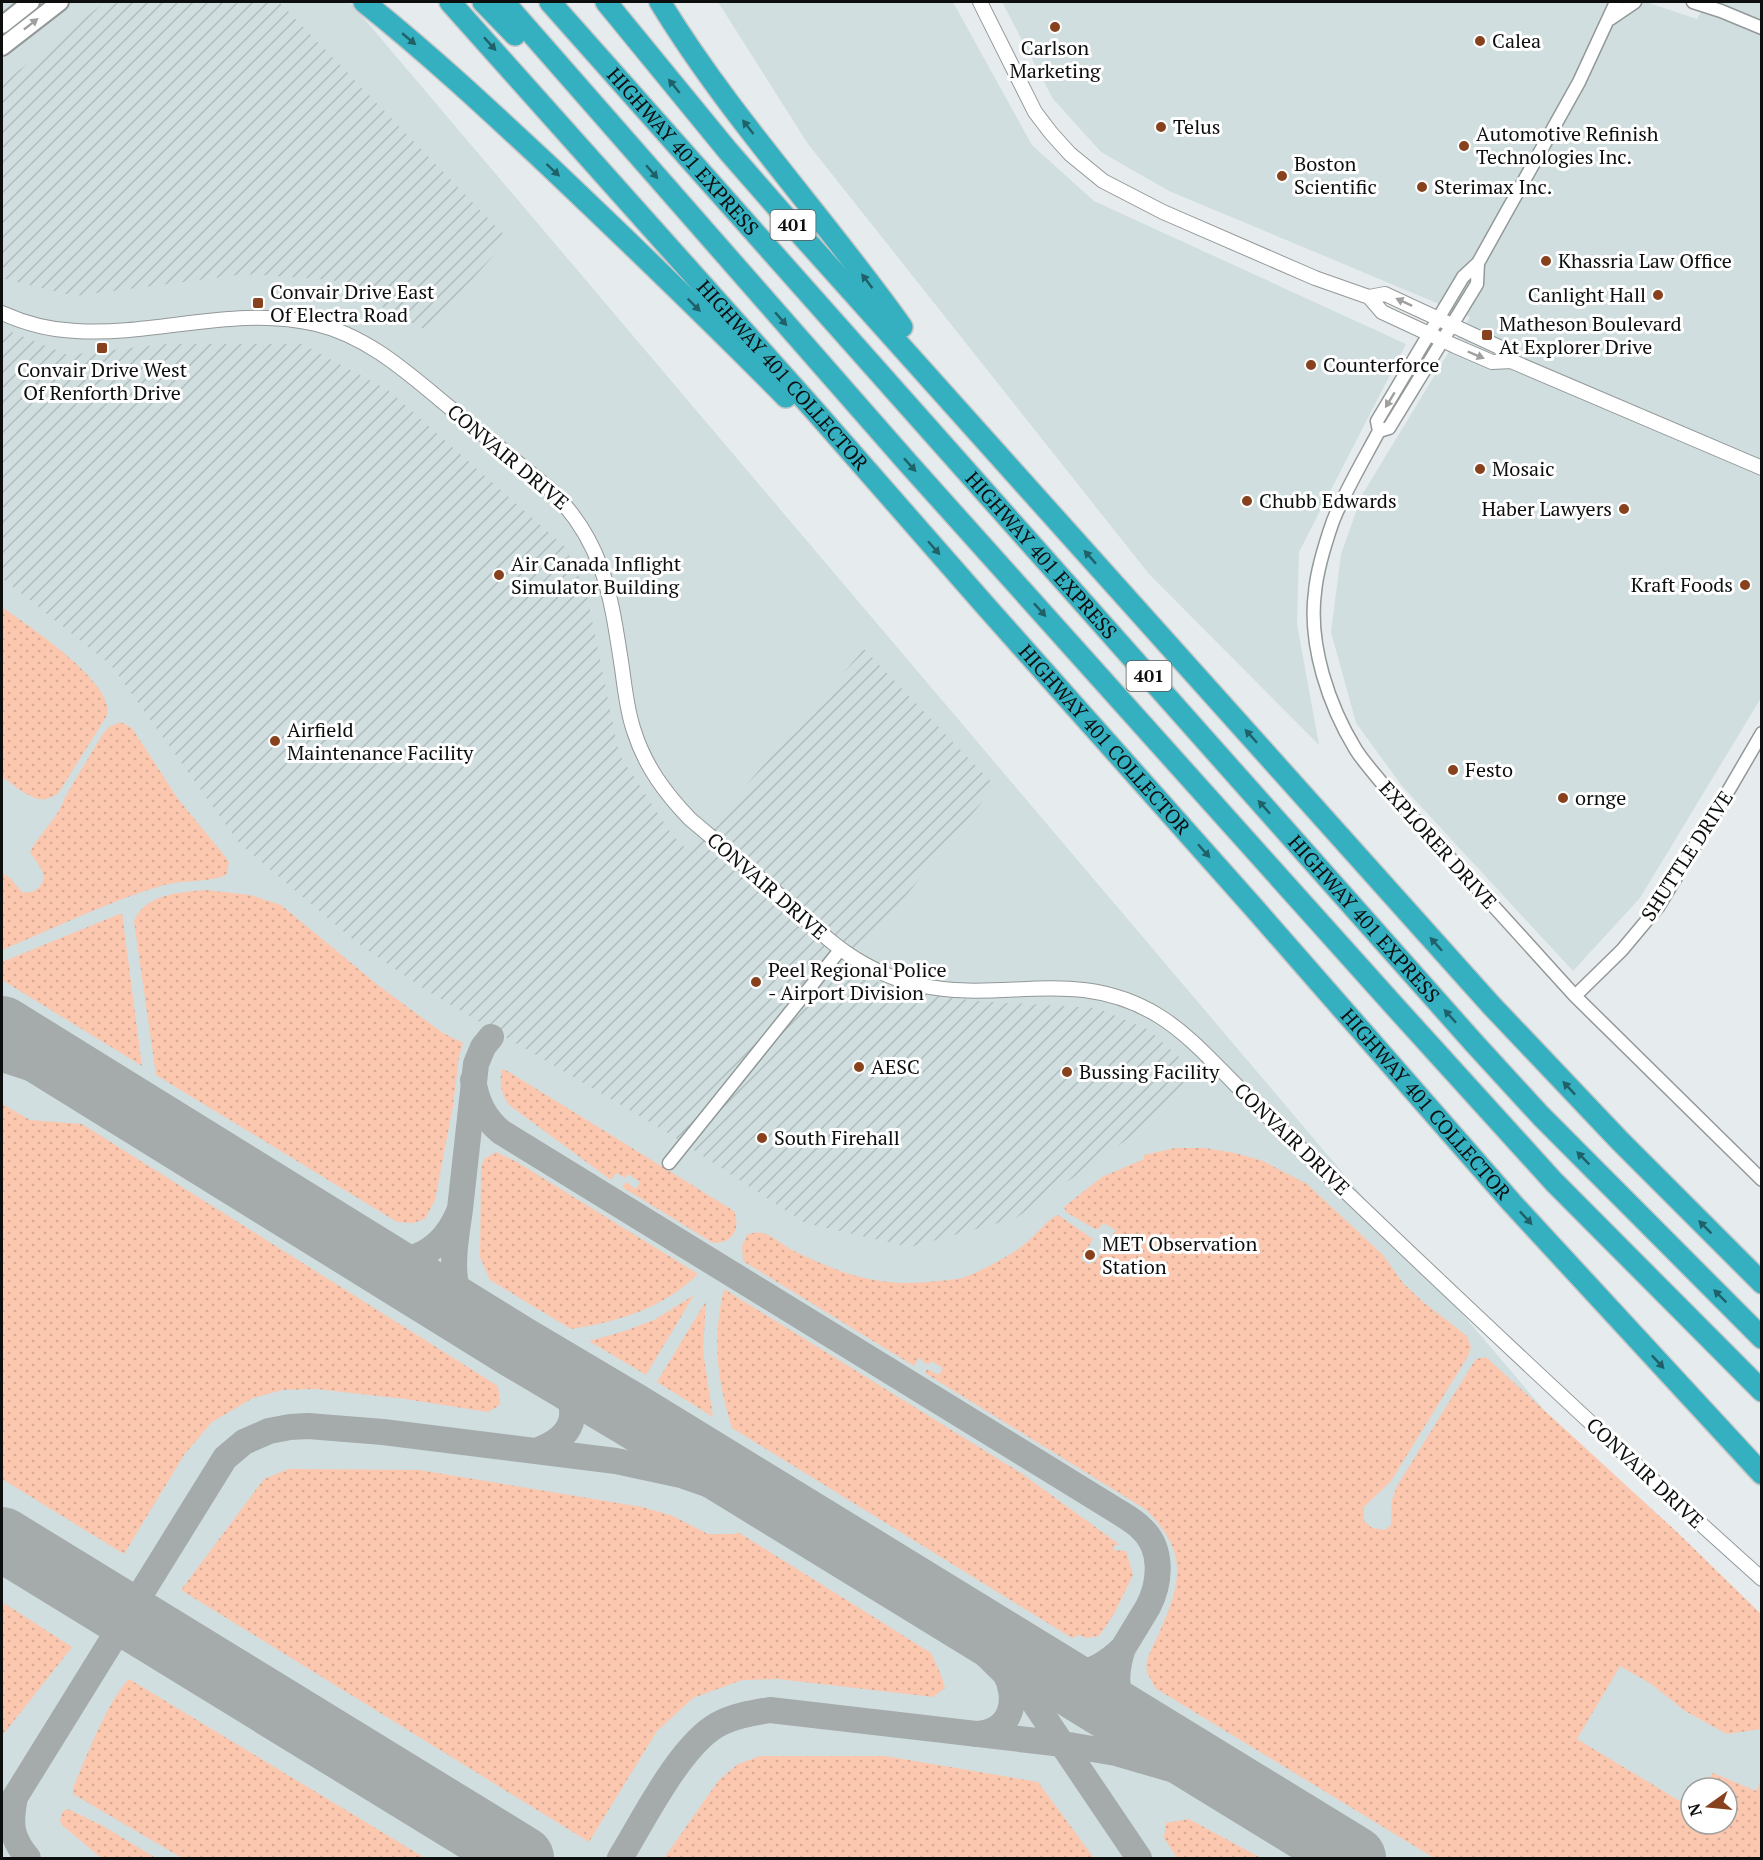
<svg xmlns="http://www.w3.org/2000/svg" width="1763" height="1860" viewBox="0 0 1763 1860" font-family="'PT Serif',serif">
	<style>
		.built { fill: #d0dee0; fill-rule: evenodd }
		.industrial { fill: url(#industrial-furrows) }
		.grass { fill: url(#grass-dots) }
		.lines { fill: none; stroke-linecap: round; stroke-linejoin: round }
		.taxiway { stroke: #a5aaaa; stroke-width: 26 }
		.runway { stroke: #a5aaaa; stroke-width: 64 }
		.minor-casing { stroke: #939899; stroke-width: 15 }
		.tertiary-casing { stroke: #939899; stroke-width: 16 }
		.secondary-casing { stroke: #939899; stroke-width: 20 }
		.motorway-casing { stroke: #c5c5c5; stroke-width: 24 }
		.minor { stroke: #fff; stroke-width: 12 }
		.tertiary { stroke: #fff; stroke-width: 14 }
		.secondary { stroke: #fff; stroke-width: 16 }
		.motorway { stroke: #34b0c0; stroke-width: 21 }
		.oneway { fill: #9e9f9f }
		.oneway2 { fill: #206068 }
		.poi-dot { fill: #87411c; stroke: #fff; stroke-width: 2 }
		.labels { text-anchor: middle; stroke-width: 6; stroke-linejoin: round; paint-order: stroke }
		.shield { fill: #fff; stroke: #565757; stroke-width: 1.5 }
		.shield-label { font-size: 18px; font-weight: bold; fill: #0d0f0f }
		.poi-label { font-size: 20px; fill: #0d0f0f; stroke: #fff; text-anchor: start }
		.street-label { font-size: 20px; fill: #0d0f0f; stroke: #fff }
	</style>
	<defs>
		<pattern id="industrial-furrows" width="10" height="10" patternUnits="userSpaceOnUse" patternTransform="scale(1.5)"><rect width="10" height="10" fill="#d0dee0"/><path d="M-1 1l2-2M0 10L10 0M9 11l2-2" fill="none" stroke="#b1bdbf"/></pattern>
		<pattern id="grass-dots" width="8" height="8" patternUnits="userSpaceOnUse" patternTransform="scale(1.5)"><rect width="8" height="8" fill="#fbc7af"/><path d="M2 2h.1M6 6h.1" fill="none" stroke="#d6aa95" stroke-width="1.8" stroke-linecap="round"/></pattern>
	</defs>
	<rect width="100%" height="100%" fill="#e6eced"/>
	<path class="built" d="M2 2H350L1761 1666V1858H2ZM1691 1788H1727V1824H1691Z
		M718 2H953L1032 145 1094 201 1406 344 1299 552 1297 624 1319 745 1149 574 808 144Z
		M1002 2H1646L1697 19 1706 2H1761V698L1640 898 1573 971 1402 786 1356 723 1331 632 1341 554 1362 495 1470 317 1169 191 1101 152 1053 99Z"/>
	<path class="industrial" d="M105 2H279L508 239 427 331 333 280 245 274 74 296 2 278V84Z
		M2 328 68 355 166 344H302L388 390 566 548 587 595 619 754 672 835 689 851 864 649 995 786 849 966 889 988 975 1001 1097 1008 1149 1030 1199 1075 1129 1138 1016 1218 910 1247 805 1223 665 1131 424 989 356 942 239 843 111 665 2 578Z"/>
	<path class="grass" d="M2 607C24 623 121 686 106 717L59 792C40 811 19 788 2 777Z
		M121 722 132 728 178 799 224 855 229 862 227 874C217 882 181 880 164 885 109 901 55 928 2 950V873L11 879 22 892C30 893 35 892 40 886 50 874 36 863 30 852 40 833 59 817 65 797L102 735 109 727Z
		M206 890 250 895 281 905 379 986 443 1033 463 1043 459 1056 453 1106 435 1200 425 1219 413 1223 397 1222 156 1075 134 921C145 894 181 892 206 890Z
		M122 913 142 1066 2 980V962Z
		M502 1069 509 1072 734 1211C741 1228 733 1244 713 1243L622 1187 626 1182 636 1189 640 1182 628 1174 625 1178 616 1173 611 1180 509 1105C501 1094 499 1083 502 1069Z
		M2 1104 30 1120 82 1124 498 1386 500 1405 488 1412 405 1399 316 1389 282 1390 253 1398 212 1422 184 1455 124 1554 2 1479Z
		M1175 1148H1205L1235 1153 1263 1161 1307 1184 1383 1255 1403 1283 1423 1302 1467 1336 1471 1347 1468 1356 1391 1481 1364 1507V1521L1372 1528 1385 1530 1391 1525 1392 1500 1397 1486 1472 1365 1476 1359 1486 1357 1678 1533 1761 1614V1729L1727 1734 1685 1711 1651 1684 1620 1666 1577 1739 1688 1806 1691 1802V1824H1727V1788H1701L1713 1773 1756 1791 1761 1781V1858H1434L1155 1688C1153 1682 1148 1676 1147 1671 1144 1661 1152 1649 1156 1640 1180 1587 1192 1554 1145 1509L925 1373 927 1369 939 1375 943 1368 931 1361 928 1365 919 1358 914 1366 743 1261 742 1246 747 1235C766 1227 775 1241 792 1250 843 1275 880 1288 938 1281 946 1280 957 1280 965 1277 981 1271 999 1261 1014 1252 1028 1243 1040 1229 1052 1218L1058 1215 1093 1239 1081 1259 1090 1265 1092 1261 1095 1262 1116 1230 1103 1223 1100 1228 1095 1229 1066 1212 1064 1207 1102 1177 1144 1159V1155Z
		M496 1152 517 1162 698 1274C663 1308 618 1322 571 1329L490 1280 480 1257 481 1167 484 1159Z
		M724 1289 1021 1473 1120 1545H1114V1550L1126 1551 1133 1575 1114 1614 1099 1636 1086 1638 1079 1635 1072 1638 732 1428C717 1380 712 1339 724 1289Z
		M694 1295 646 1375 589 1341 625 1331 654 1320Z
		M706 1301 703 1351 713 1417 657 1382Z
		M289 1469 419 1470 642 1507 673 1516 708 1534H736L738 1532 931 1653 941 1675 945 1688 933 1697 778 1679 742 1680 693 1698 657 1731 589 1842 181 1590 264 1479Z
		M2 1602 72 1647 2 1736Z
		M129 1679 425 1858H182L73 1794V1788C86 1758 108 1700 129 1679Z
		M760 1756H885L1038 1782 1094 1858H664L719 1780 738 1764Z
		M68 1809 103 1826 156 1858H101L62 1825 60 1820 63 1811Z
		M1189 1819 1261 1858H1177L1164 1838 1166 1823Z"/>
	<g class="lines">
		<path class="taxiway" d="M2 1059 107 1093
			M473 1080C477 1102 484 1118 501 1132L1117 1511C1125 1516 1134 1521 1141 1528 1163 1548 1161 1582 1148 1607L1083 1714
			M291 1205 370 1253C411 1272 445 1248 460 1209 457 1232 452 1257 455 1279 462 1322 524 1348 557 1369
			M460 1209 476 1064 483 1047 491 1037
			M536 1451C583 1434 578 1406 556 1370
			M930 1600 1033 1701 1139 1858
			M966 1619C983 1629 1000 1640 1018 1651 1059 1676 1084 1686 1123 1648 1106 1699 1127 1718 1168 1743 1185 1754 1202 1764 1220 1775
			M975 1734C1012 1733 1020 1699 1004 1671
			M15 1797C10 1823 10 1837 28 1858
			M2 1818 225 1458 244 1442 269 1431 290 1427 308 1426 383 1432 616 1461 681 1475 788 1512
			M620 1858C643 1821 679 1747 717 1725 733 1716 752 1713 770 1710L1063 1744 1116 1753 1178 1771 1310 1832"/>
		<path class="runway" d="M2 1028 517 1347 630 1414 1354 1858
			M2 1539 522 1858"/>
		<defs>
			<path id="minor" d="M1616 2 1579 82 1478 263 1463 277 1377 421 1379 431C1363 461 1345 491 1333 521 1325 544 1317 569 1315 592 1308 645 1329 706 1356 750 1363 761 1373 772 1381 782L1575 996 1762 1180
				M1693 2 1721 11 1762 28
				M1610 19 1635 2
				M1379 431 1389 428 1477 284 1478 263
				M1575 996 1622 950 1658 907 1730 788 1762 733
				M669 1163 840 950"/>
			<path id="tertiary" d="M980 2 1035 112 1051 133 1070 154 1103 181 1163 212 1315 278 1369 297 1382 312 1455 346 1492 362 1511 361
				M1369 297 1385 294 1499 347 1511 361 1762 468
				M2 313C24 323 51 330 76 331 156 336 236 305 316 324 368 336 409 374 449 407 483 434 517 462 551 490 605 544 611 597 622 668 625 689 627 711 634 731 645 766 665 793 690 819 716 841 742 863 768 885 817 929 852 970 919 985 1004 1004 1076 965 1159 1016 1188 1034 1211 1060 1235 1084 1272 1121 1309 1157 1347 1193 1484 1324 1621 1453 1762 1579"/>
			<path id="secondary" d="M2 25 31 2
				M2 47 60 2"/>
			<g id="motorway">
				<path d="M364 2C428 53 488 109 548 165 628 241 708 318 786 397"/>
				<path id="s1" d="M450 2 815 411 983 603 1255 909 1512 1203 1762 1474"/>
				<path d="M483 2 515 35"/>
				<path d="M504 2 907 462 1398 1010 1554 1182 1762 1391"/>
				<path id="s2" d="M550 2 1474 1043 1541 1116 1762 1338"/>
				<path d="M606 2 728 151 803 237 1491 1005 1620 1141 1762 1283"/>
				<path d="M660 2C730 117 824 217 902 327"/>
			</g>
		</defs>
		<use href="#minor" class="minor-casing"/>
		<use href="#tertiary" class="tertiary-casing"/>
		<use href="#secondary" class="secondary-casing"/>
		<use href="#motorway" class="motorway-casing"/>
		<use href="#minor" class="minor"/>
		<use href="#tertiary" class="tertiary"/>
		<use href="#secondary" class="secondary"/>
		<use href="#motorway" class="motorway"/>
	</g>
	<defs><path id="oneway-solid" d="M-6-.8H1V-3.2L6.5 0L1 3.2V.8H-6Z" transform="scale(1.5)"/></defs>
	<g class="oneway">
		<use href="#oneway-solid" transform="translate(31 24) rotate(-38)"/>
		<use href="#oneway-solid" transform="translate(1404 302) rotate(-155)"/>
		<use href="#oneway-solid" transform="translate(1476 355) rotate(23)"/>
		<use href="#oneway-solid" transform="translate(1390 400) rotate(121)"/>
	</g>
	<g class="oneway2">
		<use href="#oneway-solid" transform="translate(409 39) rotate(40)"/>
		<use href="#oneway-solid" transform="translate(490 44) rotate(48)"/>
		<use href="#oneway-solid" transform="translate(674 86) rotate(-129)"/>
		<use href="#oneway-solid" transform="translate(748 127) rotate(-128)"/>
		<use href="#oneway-solid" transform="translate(553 170) rotate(43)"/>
		<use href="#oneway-solid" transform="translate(652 172) rotate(49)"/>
		<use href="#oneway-solid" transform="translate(867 281) rotate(-127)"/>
		<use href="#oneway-solid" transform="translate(694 305) rotate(45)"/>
		<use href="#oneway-solid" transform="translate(781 319) rotate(49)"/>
		<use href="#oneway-solid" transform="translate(910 465) rotate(48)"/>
		<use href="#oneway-solid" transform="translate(934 548) rotate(49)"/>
		<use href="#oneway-solid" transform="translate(1090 557) rotate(-132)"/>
		<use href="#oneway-solid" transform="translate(1040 610) rotate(48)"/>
		<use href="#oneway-solid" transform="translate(1251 736) rotate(-132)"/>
		<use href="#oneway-solid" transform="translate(1264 807) rotate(-132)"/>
		<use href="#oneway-solid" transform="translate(1204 851) rotate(48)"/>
		<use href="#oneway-solid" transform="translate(1436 944) rotate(-132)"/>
		<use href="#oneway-solid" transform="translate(1450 1016) rotate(-132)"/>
		<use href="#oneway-solid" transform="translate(1569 1088) rotate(-133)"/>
		<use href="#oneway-solid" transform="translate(1583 1158) rotate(-135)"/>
		<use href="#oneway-solid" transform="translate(1526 1218) rotate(47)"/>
		<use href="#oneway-solid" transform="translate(1705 1227) rotate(-135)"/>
		<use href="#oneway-solid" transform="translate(1720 1296) rotate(-135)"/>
		<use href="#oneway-solid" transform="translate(1658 1362) rotate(47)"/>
	</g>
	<g class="poi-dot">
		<circle cx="1055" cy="27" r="6"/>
		<circle cx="1480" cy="41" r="6"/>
		<circle cx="1161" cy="127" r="6"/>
		<circle cx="1464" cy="146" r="6"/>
		<circle cx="1282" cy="176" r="6"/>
		<circle cx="1422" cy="187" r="6"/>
		<circle cx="1546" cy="261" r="6"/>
		<circle cx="1658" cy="295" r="6"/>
		<rect x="252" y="297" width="12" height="12" rx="3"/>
		<rect x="1481" y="329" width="12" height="12" rx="3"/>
		<rect x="96" y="342" width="12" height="12" rx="3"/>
		<circle cx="1311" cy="365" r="6"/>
		<circle cx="1480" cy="469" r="6"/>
		<circle cx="1247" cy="501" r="6"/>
		<circle cx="1624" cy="509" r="6"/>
		<circle cx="499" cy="575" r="6"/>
		<circle cx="1745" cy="585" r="6"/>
		<circle cx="275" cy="741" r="6"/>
		<circle cx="1453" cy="770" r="6"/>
		<circle cx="1563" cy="798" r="6"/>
		<circle cx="756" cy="982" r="6"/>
		<circle cx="859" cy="1067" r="6"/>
		<circle cx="1067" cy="1072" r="6"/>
		<circle cx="762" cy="1138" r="6"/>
		<circle cx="1090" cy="1255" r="6"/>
	</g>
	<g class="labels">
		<g class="shield">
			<rect x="770.5" y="210" width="45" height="30" rx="4.5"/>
			<rect x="1126.5" y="661" width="45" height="30" rx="4.5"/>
		</g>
		<g class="shield-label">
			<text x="793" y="231">401</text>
			<text x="1149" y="682">401</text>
		</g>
		<g class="poi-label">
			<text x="1492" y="48">Calea</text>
			<text x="1055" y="55" text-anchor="middle">Carlson<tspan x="1055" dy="23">Marketing</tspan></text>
			<text x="1173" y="134">Telus</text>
			<text x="1476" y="141">Automotive Refinish<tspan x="1476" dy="23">Technologies Inc.</tspan></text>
			<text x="1294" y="171">Boston<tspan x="1294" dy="23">Scientific</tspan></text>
			<text x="1434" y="194">Sterimax Inc.</text>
			<text x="1558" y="268">Khassria Law Office</text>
			<text x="270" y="299">Convair Drive East<tspan x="270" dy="23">Of Electra Road</tspan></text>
			<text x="1646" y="302" text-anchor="end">Canlight Hall</text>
			<text x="1499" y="331">Matheson Boulevard<tspan x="1499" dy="23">At Explorer Drive</tspan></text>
			<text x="1323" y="372">Counterforce</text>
			<text x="102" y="377" text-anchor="middle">Convair Drive West<tspan x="102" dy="23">Of Renforth Drive</tspan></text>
			<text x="1492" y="476">Mosaic</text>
			<text x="1259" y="508">Chubb Edwards</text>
			<text x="1612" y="516" text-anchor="end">Haber Lawyers</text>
			<text x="511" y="571">Air Canada Inflight<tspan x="511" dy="23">Simulator Building</tspan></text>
			<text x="1733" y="592" text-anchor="end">Kraft Foods</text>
			<text x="287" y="737">Airfield<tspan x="287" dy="23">Maintenance Facility</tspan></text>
			<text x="1465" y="777">Festo</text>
			<text x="1575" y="805">ornge</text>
			<text x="768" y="977">Peel Regional Police<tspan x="768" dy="23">- Airport Division</tspan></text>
			<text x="871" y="1074">AESC</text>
			<text x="1079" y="1079">Bussing Facility</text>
			<text x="774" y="1145">South Firehall</text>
			<text x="1102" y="1251">MET Observation<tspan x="1102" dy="23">Station</tspan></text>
		</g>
		<g class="street-label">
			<text dy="7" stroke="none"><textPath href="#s2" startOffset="200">HIGHWAY 401 EXPRESS</textPath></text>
			<text dy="7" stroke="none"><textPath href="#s1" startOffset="500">HIGHWAY 401 COLLECTOR</textPath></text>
			<text transform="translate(508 457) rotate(40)" y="7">CONVAIR DRIVE</text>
			<text dy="7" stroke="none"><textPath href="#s2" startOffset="740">HIGHWAY 401 EXPRESS</textPath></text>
			<text dy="7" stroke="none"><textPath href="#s1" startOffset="986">HIGHWAY 401 COLLECTOR</textPath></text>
			<text transform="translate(1438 845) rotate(48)" y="7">EXPLORER DRIVE</text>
			<text transform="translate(1687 856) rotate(-57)" y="7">SHUTTLE DRIVE</text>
			<text transform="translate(767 886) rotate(41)" y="7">CONVAIR DRIVE</text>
			<text dy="7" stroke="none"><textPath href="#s2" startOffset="1226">HIGHWAY 401 EXPRESS</textPath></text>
			<text dy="7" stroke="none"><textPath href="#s1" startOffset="1472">HIGHWAY 401 COLLECTOR</textPath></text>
			<text transform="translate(1292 1139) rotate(44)" y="7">CONVAIR DRIVE</text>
			<text transform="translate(1645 1473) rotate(43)" y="7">CONVAIR DRIVE</text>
		</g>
	</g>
	<rect width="1763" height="1860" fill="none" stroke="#0d0f0f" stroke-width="6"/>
	<g transform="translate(1709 1806) rotate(255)"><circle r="28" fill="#ffffff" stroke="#9e9f9f" stroke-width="1.5"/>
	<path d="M0-4.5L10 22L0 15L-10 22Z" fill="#87411c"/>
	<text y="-9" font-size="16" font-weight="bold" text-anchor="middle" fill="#0d0f0f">N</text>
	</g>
</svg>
